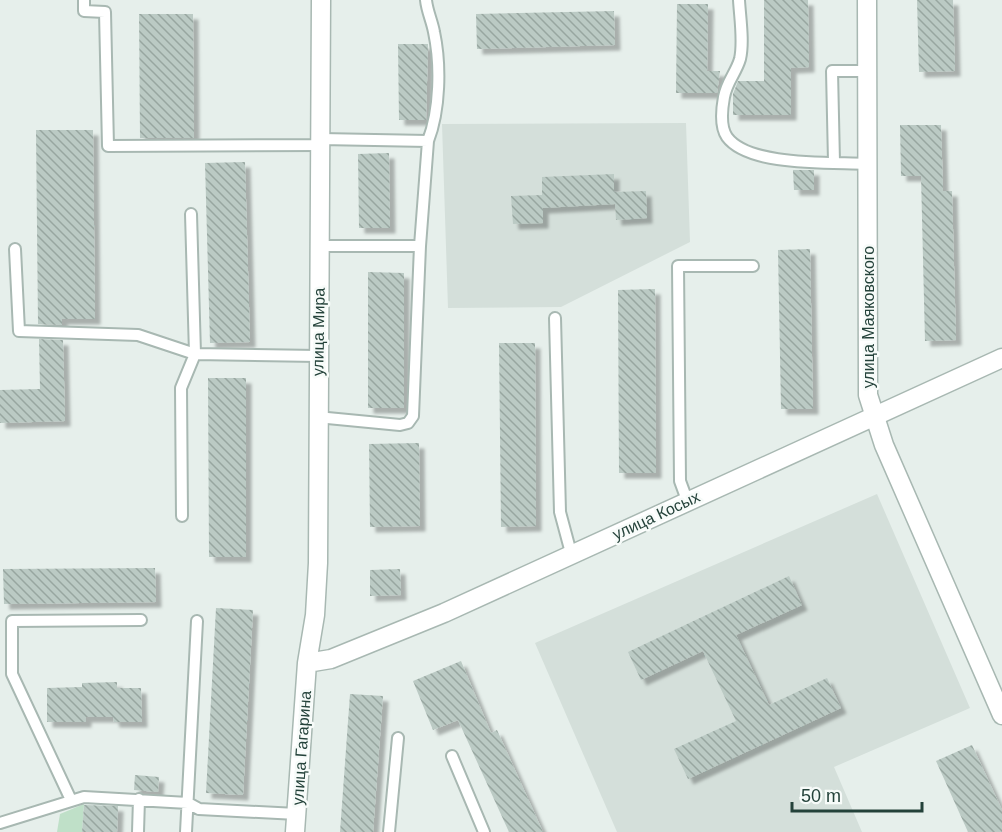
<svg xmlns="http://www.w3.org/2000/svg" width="1002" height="832" viewBox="0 0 1002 832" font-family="Arial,sans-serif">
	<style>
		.built { fill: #d4dfda }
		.grass { fill: #bfe0c8 }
		.building { fill: url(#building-back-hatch); filter: url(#shadow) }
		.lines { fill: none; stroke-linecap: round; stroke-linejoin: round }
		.service-casing { stroke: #a8b8b2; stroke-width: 14 }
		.minor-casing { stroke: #a8b8b2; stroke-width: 21 }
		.tertiary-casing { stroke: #a8b8b2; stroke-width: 21 }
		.service { stroke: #fff; stroke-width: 10 }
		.minor { stroke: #fff; stroke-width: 18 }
		.tertiary { stroke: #fff; stroke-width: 18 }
		.labels { text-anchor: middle; stroke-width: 5; stroke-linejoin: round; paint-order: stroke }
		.street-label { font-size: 16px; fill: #24423a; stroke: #f7fbf9 }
	</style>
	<defs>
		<pattern id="building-back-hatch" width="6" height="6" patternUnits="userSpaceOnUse" patternTransform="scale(1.5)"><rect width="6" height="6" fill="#bbcac4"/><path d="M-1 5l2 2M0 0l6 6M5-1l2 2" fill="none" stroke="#98a6a0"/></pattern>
		<filter id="shadow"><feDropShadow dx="5.5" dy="5.5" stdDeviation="1.5" flood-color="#0004"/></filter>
	</defs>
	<rect width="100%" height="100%" fill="#e6efeb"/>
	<path class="built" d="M686 123 690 242 561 307 448 308 442 124Z
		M877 494 970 708 834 767 862 832H617L535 643Z"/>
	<path class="grass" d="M84 804 82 832H57L60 814Z"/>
	<path class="building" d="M764 0H808L809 67 791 68V115H733V94L738 81H764Z
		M917 0H953L955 71 919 72Z
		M677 4H708L707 71H720L717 93H676Z
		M614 11 615 45 477 49 476 14Z
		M139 14H193L194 138H140Z
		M398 44H428L426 120H399Z
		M900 125H941L943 191H952L956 340 925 341 921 176H901Z
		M36 130H93L95 319H62V325L38 324Z
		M389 153 390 228H359L358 154Z
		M245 162 250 342 210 343 205 163Z
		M793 170H814V190H794Z
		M614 174V192L646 191 647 218 616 220 615 204 543 208V223L513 224 511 196 542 195V177Z
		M810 249 813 409H781L778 250Z
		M368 272 404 273V408H368Z
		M655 289 656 473H619L618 290Z
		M39 339 63 340 65 421 0 423V390L40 389Z
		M499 343H535L536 526 501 527Z
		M208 378H246V557H209Z
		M419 443 420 526 370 527 369 444Z
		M155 568 156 602 4 604 3 569Z
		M400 569 401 595 370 596V570Z
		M789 576 802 605 736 635 769 705 827 678 841 708 688 779 674 749 736 721 703 651 641 680 628 652Z
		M216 608 253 610 243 795 206 793Z
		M461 661 491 733 497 730 543 832H509L458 720 433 730 413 681Z
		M117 682V688H141L142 722H114L113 717H86V722H47V688L82 687V683Z
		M350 694 383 696 373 832H340Z
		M972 745 1002 810V832H968L936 761Z
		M135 775 159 777 158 792 134 790Z
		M84 805 118 806 117 832H82Z"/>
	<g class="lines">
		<defs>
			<path id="service" d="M84 0V11L105 12 108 146 321 145
				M426 0C427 11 432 21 434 32 441 65 440 110 428 141
				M739 0C740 18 744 42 740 59 736 73 727 81 724 97 722 108 720 127 727 137 749 167 833 162 867 164
				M321 139 428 141 420 246
				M834 162 832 71H867
				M15 249 19 331 138 335 195 354 318 356
				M555 318 560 512 571 553
				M317 417 400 425 408 423 413 416 420 246H318
				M687 500 680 481 678 266H753
				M182 516 181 388 195 354 191 214
				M452 756 484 832
				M71 800 12 674V621L141 620
				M0 823 84 797 188 803 199 809 297 814
				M138 832 139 799
				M186 832 197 621
				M389 832 398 738"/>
			<path id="minor" d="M867 0 868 395 884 445 1002 715"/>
			<path id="tertiary" d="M307 663 331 659 444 613 1002 358
				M295 832 307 663 315 615 318 563 321 0"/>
		</defs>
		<use href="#service" class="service-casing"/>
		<use href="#minor" class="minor-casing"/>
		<use href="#tertiary" class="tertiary-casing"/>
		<use href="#service" class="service"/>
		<use href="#minor" class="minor"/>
		<use href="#tertiary" class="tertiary"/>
	</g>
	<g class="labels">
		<g class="street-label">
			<text transform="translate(868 317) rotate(-90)" y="6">улица Маяковского</text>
			<text transform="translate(318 332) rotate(-89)" y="6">улица Мира</text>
			<text transform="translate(656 515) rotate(-25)" y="6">улица Косых</text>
			<text transform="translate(301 748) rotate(-86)" y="6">улица Гагарина</text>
		</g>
	</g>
	<path d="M792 802v9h130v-9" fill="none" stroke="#24423a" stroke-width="3"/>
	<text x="801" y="802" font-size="18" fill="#24423a" stroke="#f7fbf9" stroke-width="4.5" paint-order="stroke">50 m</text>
</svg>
